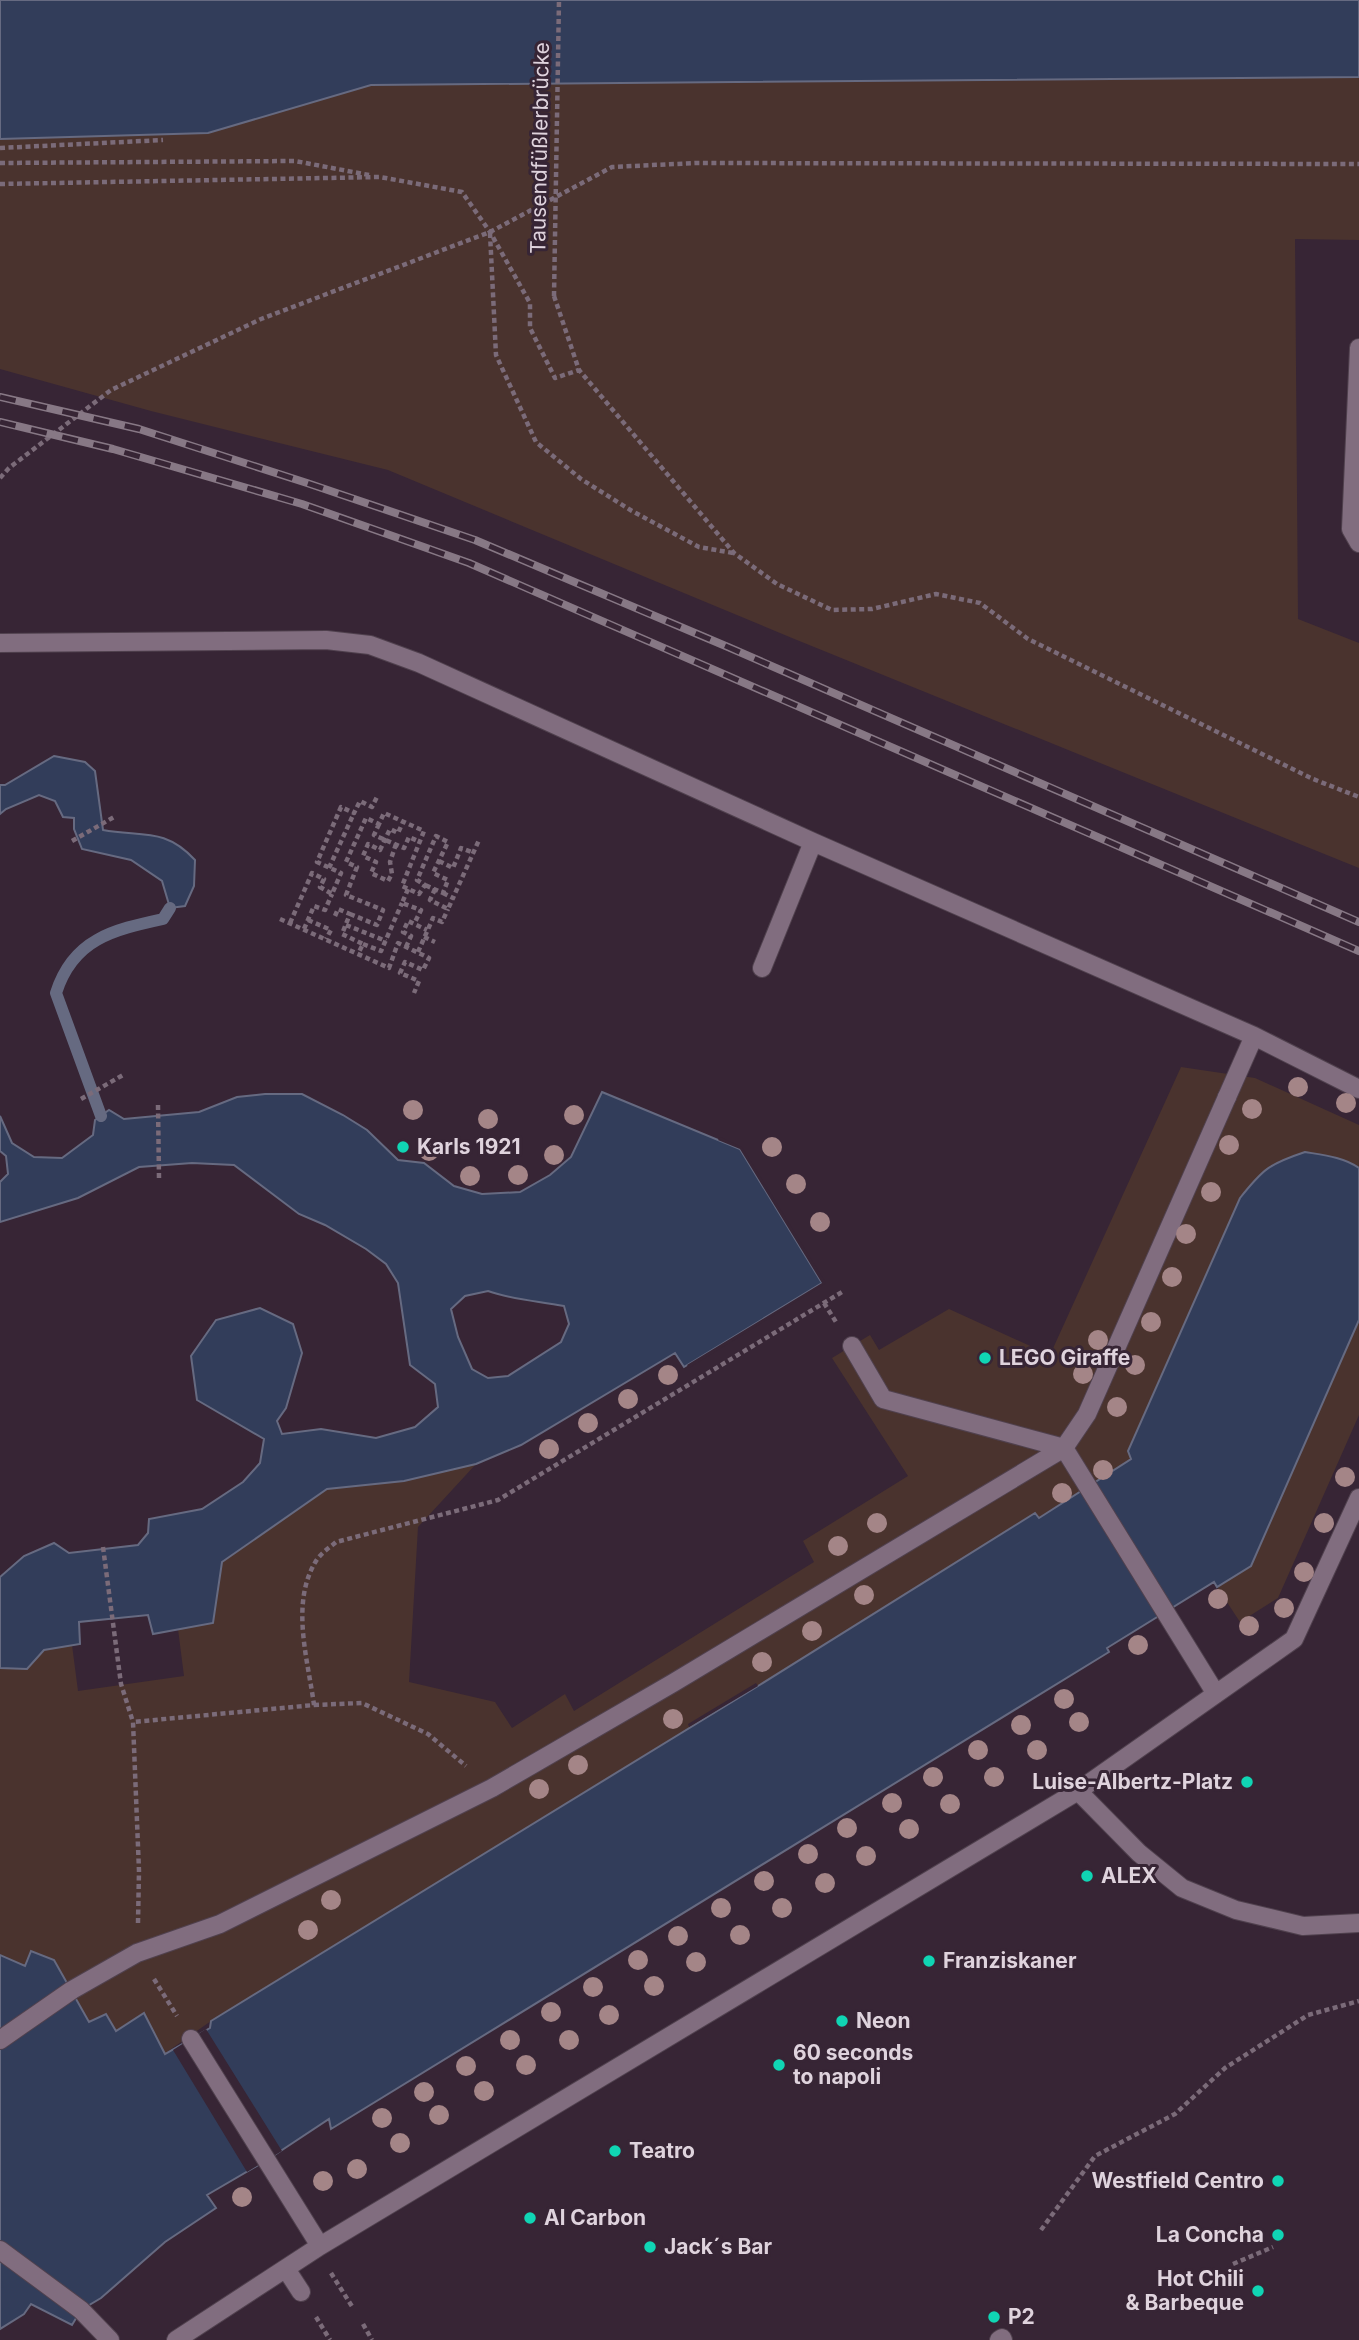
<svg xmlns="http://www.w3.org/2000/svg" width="1359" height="2340" viewBox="0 0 1359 2340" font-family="Inter,sans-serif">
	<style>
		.green { fill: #4a332e }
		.water { fill: #323d5a; stroke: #666a81; stroke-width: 2; fill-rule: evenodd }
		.pier { fill: #372535 }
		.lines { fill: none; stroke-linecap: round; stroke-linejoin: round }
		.stream { stroke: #666a81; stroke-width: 12 }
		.lane-casing { stroke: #50414e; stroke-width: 20 }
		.street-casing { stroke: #50414e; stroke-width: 20 }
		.path { stroke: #7b6b79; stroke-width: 4.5; stroke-dasharray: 5 3.5; stroke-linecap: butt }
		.lane { stroke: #816d7f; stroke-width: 18 }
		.street { stroke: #816d7f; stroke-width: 18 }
		.rail-casing { stroke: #877885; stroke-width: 8 }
		.rail { stroke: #372535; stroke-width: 5; stroke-dasharray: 16; stroke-linecap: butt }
		.path-bridge { stroke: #7b6b79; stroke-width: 4.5; stroke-dasharray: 5 3.5; stroke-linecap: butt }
		.tree { fill: #a48587 }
		.poi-dot { fill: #10d5b4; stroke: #372535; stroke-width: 2.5 }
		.labels { text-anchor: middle; stroke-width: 6; stroke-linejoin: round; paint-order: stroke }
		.street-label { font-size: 21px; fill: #dfd3dd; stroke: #372535 }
		.poi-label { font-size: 21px; font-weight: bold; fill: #dfd3dd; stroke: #372535; text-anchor: start }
	</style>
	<rect width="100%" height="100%" fill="#372535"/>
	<path class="green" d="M1359 77V240L1295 239 1298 619 1359 643V868L792 638 388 470 151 411 0 369V139L208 133 371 85Z
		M1181 1067 1255 1078 1359 1125V1168L1355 1164 1240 1198 1128 1451 1131 1459 1038 1518 1035 1513 758 1686 211 2021 164 2054 116 2032 89 2022 54 1960 26 1966 0 1955V1668L27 1669 44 1650 72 1645 78 1691 184 1676 178 1629 213 1623 222 1562 327 1489 404 1481 476 1464 418 1527 409 1682 495 1702 512 1728 565 1694 574 1711 814 1562 803 1541 908 1476 832 1358 870 1335 879 1350 949 1309 1050 1355Z
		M1359 1320V1415L1278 1598 1240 1622 1217 1587 1251 1566Z"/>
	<path class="water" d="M0 0H1359V77L371 85 208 133 0 139Z
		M54 756 85 762 95 771 103 830C141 837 165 827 195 860L194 886 185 906 170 908 162 881 131 860 82 849 74 829V818L63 817 55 801 39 795 6 809 0 814V785H5Z
		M602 1092 740 1149 822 1283 684 1367 675 1353 521 1445 476 1464 404 1481 327 1489 222 1562 213 1623 153 1634 148 1615 79 1622 80 1644 44 1650 27 1669 0 1668V1577L24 1556 54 1543 69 1553 138 1545 148 1533 149 1519 202 1509 243 1482 260 1463 264 1439 197 1400 191 1356 216 1320 260 1308 293 1324 302 1353 286 1408 277 1421 282 1434 321 1429 376 1438 415 1427 438 1407 435 1384 410 1365 398 1283 386 1264 366 1249 325 1225 299 1214 234 1165 192 1163 139 1167 78 1198 0 1222V1182L8 1174 6 1156 0 1151V1116L12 1143 34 1157 62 1158 93 1135 95 1120 109 1110 124 1119 199 1112 237 1097 265 1094H302L343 1115 367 1130 398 1160 424 1163 454 1186 482 1194 520 1192 550 1175 571 1157ZM488 1291C513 1300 538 1301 564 1306L569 1324 561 1342 508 1376 488 1378 472 1369 458 1337 451 1309 465 1296Z
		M1305 1152C1323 1155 1344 1157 1359 1168V1320L1251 1566 1217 1587 1214 1582 1107 1648 1109 1652 331 2129 329 2119 267 2160 207 2195 216 2208 165 2242 101 2298 81 2310 72 2325 31 2304 24 2314 0 2329V1955L25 1966 31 1951 54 1960 89 2022 106 2014 116 2031 144 2013 165 2054 210 2028 211 2021 758 1686 1035 1513 1039 1518 1131 1459 1128 1451 1240 1198C1263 1169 1269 1164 1305 1152Z"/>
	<path class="pier" d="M720 1137 742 1147 826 1283 689 1368 687 1365 822 1283 740 1149 718 1140Z
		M756 1683 758 1686 689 1727 688 1724Z
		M206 2029 282 2151 247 2172 173 2050Z"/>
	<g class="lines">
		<path class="stream" d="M101 1116 56 993C73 939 113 930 163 919L170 908"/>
		<defs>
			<path id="lane" d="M1359 348 1351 529 1359 543
				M0 643 326 640 370 645 419 663 813 842 1254 1036 1359 1089
				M762 968 813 842
				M1227 1097 1254 1036
				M999 2340 1002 2338 1003 2340"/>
			<path id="street" d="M852 1346 883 1399 1064 1448 1216 1694
				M1078 1791 1139 1853 1182 1888 1236 1910 1303 1926 1359 1923
				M191 2039 320 2246
				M0 2040 72 1990 137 1953 220 1924 492 1788 673 1683 1064 1448 1087 1414 1227 1097
				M0 2250 81 2310 110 2340
				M286 2269 301 2292
				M176 2340 320 2246 1078 1791 1294 1639 1359 1498"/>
		</defs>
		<use href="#lane" class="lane-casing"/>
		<use href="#street" class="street-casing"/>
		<path class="path" d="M0 148 163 140
			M0 163 295 161 369 175
			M0 184 380 177 462 192 490 232 530 303V328L555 378 579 370
			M490 233 496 355 536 442 581 479 632 511 699 547 733 553
			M554 296 579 370 734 553 777 584 832 610 872 609 936 594 980 603 1028 639 1313 779 1359 797
			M0 478 9 468 111 390 261 319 490 232 612 167 696 163 1359 164
			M379 824 374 835 404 848 409 837 420 842
			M72 841 114 817
			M396 844 390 862 392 874 388 881 371 873 376 862 363 856 368 844 380 850 390 829 398 833 403 822
			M439 861 453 868 461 848 474 853
			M329 868 354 813
			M408 889 402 903 421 910 414 924
			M435 889 430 900 448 909 453 898
			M443 893 453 898 479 840
			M350 914 377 925 383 910 346 895 357 867 346 862 366 818 379 824 384 813 424 831 402 886 419 894 425 885 417 880 436 836 448 842 433 873 448 880 443 893 425 885
			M335 916 338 909 350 914 342 934 363 944 358 954
			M280 919 389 968 398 943 429 958 423 970 405 962 400 973 419 981 414 993
			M308 920 331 930 326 939
			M290 923 312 873 324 879 320 887 332 894 341 873 317 862 341 807 354 813 360 801 372 807 378 795
			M346 925 386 941
			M304 929 314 906 325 910 332 894
			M424 937 435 942
			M363 944 381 951 402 903
			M406 947 411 936 403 932 408 921 427 930
			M418 952 433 918 442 922 448 909
			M81 1099 123 1075
			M158 1105 159 1178
			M824 1303 836 1322
			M103 1547 121 1684 133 1722
			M314 1705 362 1703 428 1734 466 1766
			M138 1923 139 1871 133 1722 314 1705C308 1660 290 1603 316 1561 321 1553 329 1548 336 1542L498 1500 842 1292
			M154 1979 177 2016
			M1041 2230 1095 2156 1175 2114 1225 2068 1308 2015 1359 2001
			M1233 2264 1273 2247
			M331 2273 353 2308
			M316 2317 330 2340
			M363 2324 372 2340"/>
		<use href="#lane" class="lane"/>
		<use href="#street" class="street"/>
		<defs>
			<path id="rail" d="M0 397 139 429 307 483 475 540 728 647 1359 922
				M0 422 113 449 302 504 469 563 1359 951"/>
		</defs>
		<use href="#rail" class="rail-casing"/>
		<use href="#rail" class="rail"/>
		<path class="path-bridge" d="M554 296 559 0"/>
	</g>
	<g class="tree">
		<circle cx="1298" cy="1087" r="10"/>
		<circle cx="1346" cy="1103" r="10"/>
		<circle cx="1252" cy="1109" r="10"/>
		<circle cx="413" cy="1110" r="10"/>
		<circle cx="574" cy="1115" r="10"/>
		<circle cx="488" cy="1119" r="10"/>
		<circle cx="1229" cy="1145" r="10"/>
		<circle cx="772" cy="1147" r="10"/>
		<circle cx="429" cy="1151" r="10"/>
		<circle cx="554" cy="1155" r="10"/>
		<circle cx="518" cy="1175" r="10"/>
		<circle cx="470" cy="1176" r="10"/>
		<circle cx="796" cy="1184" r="10"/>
		<circle cx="1211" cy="1192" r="10"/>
		<circle cx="820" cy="1222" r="10"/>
		<circle cx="1186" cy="1234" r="10"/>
		<circle cx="1172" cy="1277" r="10"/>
		<circle cx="1151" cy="1322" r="10"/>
		<circle cx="1098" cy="1340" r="10"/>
		<circle cx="1135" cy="1365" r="10"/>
		<circle cx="1083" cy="1374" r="10"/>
		<circle cx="668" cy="1375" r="10"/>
		<circle cx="628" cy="1399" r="10"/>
		<circle cx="1117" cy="1407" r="10"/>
		<circle cx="588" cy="1423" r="10"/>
		<circle cx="549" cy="1449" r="10"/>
		<circle cx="1103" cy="1470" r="10"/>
		<circle cx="1345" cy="1477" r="10"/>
		<circle cx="1062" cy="1493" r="10"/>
		<circle cx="877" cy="1523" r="10"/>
		<circle cx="1324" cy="1523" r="10"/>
		<circle cx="838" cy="1546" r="10"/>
		<circle cx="1304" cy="1572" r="10"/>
		<circle cx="864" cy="1595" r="10"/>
		<circle cx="1218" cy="1599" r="10"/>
		<circle cx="1284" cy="1608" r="10"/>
		<circle cx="1249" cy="1626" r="10"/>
		<circle cx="812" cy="1631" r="10"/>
		<circle cx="1138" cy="1645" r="10"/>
		<circle cx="762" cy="1662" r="10"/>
		<circle cx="1064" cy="1699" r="10"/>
		<circle cx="673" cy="1719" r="10"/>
		<circle cx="1079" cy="1722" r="10"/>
		<circle cx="1021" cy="1725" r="10"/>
		<circle cx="978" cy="1750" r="10"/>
		<circle cx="1037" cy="1750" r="10"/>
		<circle cx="578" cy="1765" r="10"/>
		<circle cx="933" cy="1777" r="10"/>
		<circle cx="994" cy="1777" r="10"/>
		<circle cx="539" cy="1789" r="10"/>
		<circle cx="892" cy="1803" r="10"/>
		<circle cx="950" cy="1804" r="10"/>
		<circle cx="847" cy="1828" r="10"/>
		<circle cx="909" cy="1829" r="10"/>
		<circle cx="808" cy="1854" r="10"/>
		<circle cx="866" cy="1856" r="10"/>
		<circle cx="764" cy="1881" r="10"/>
		<circle cx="825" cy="1883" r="10"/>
		<circle cx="331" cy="1900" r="10"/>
		<circle cx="721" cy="1908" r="10"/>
		<circle cx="782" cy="1908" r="10"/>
		<circle cx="308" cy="1930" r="10"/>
		<circle cx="740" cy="1935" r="10"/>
		<circle cx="678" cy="1936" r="10"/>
		<circle cx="638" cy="1960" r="10"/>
		<circle cx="696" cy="1962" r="10"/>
		<circle cx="654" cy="1986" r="10"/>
		<circle cx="593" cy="1987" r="10"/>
		<circle cx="551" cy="2012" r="10"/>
		<circle cx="609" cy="2015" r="10"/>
		<circle cx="510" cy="2040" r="10"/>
		<circle cx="569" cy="2040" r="10"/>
		<circle cx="526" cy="2065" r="10"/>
		<circle cx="466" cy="2066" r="10"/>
		<circle cx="484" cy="2091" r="10"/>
		<circle cx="424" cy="2092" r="10"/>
		<circle cx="439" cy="2115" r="10"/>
		<circle cx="382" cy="2118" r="10"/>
		<circle cx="400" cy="2143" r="10"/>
		<circle cx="357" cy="2169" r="10"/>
		<circle cx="323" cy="2181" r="10"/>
		<circle cx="242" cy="2197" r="10"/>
	</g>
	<g class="poi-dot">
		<circle cx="403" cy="1147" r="7"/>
		<circle cx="985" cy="1358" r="7"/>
		<circle cx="1247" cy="1782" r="7"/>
		<circle cx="1087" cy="1876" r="7"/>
		<circle cx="929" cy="1961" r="7"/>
		<circle cx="842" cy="2021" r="7"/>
		<circle cx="779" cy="2065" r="7"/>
		<circle cx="615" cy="2151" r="7"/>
		<circle cx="1278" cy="2181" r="7"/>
		<circle cx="530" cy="2218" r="7"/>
		<circle cx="1278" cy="2235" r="7"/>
		<circle cx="650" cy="2247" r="7"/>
		<circle cx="1258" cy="2291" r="7"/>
		<circle cx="994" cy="2317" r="7"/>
	</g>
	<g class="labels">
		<g class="street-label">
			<text transform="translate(540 148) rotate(-89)" y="7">Tausendfüßlerbrücke</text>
		</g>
		<g class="poi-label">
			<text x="417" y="1154">Karls 1921</text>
			<text x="999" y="1365">LEGO Giraffe</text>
			<text x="1233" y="1789" text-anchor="end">Luise-Albertz-Platz</text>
			<text x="1101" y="1883">ALEX</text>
			<text x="943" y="1968">Franziskaner</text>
			<text x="856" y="2028">Neon</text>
			<text x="793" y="2060">60 seconds<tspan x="793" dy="24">to napoli</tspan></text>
			<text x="629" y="2158">Teatro</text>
			<text x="1264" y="2188" text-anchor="end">Westfield Centro</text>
			<text x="544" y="2225">Al Carbon</text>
			<text x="1264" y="2242" text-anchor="end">La Concha</text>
			<text x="664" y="2254">Jack´s Bar</text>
			<text x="1244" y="2286" text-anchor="end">Hot Chili<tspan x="1244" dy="24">&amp; Barbeque</tspan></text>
			<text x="1008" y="2324">P2</text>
		</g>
	</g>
</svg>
